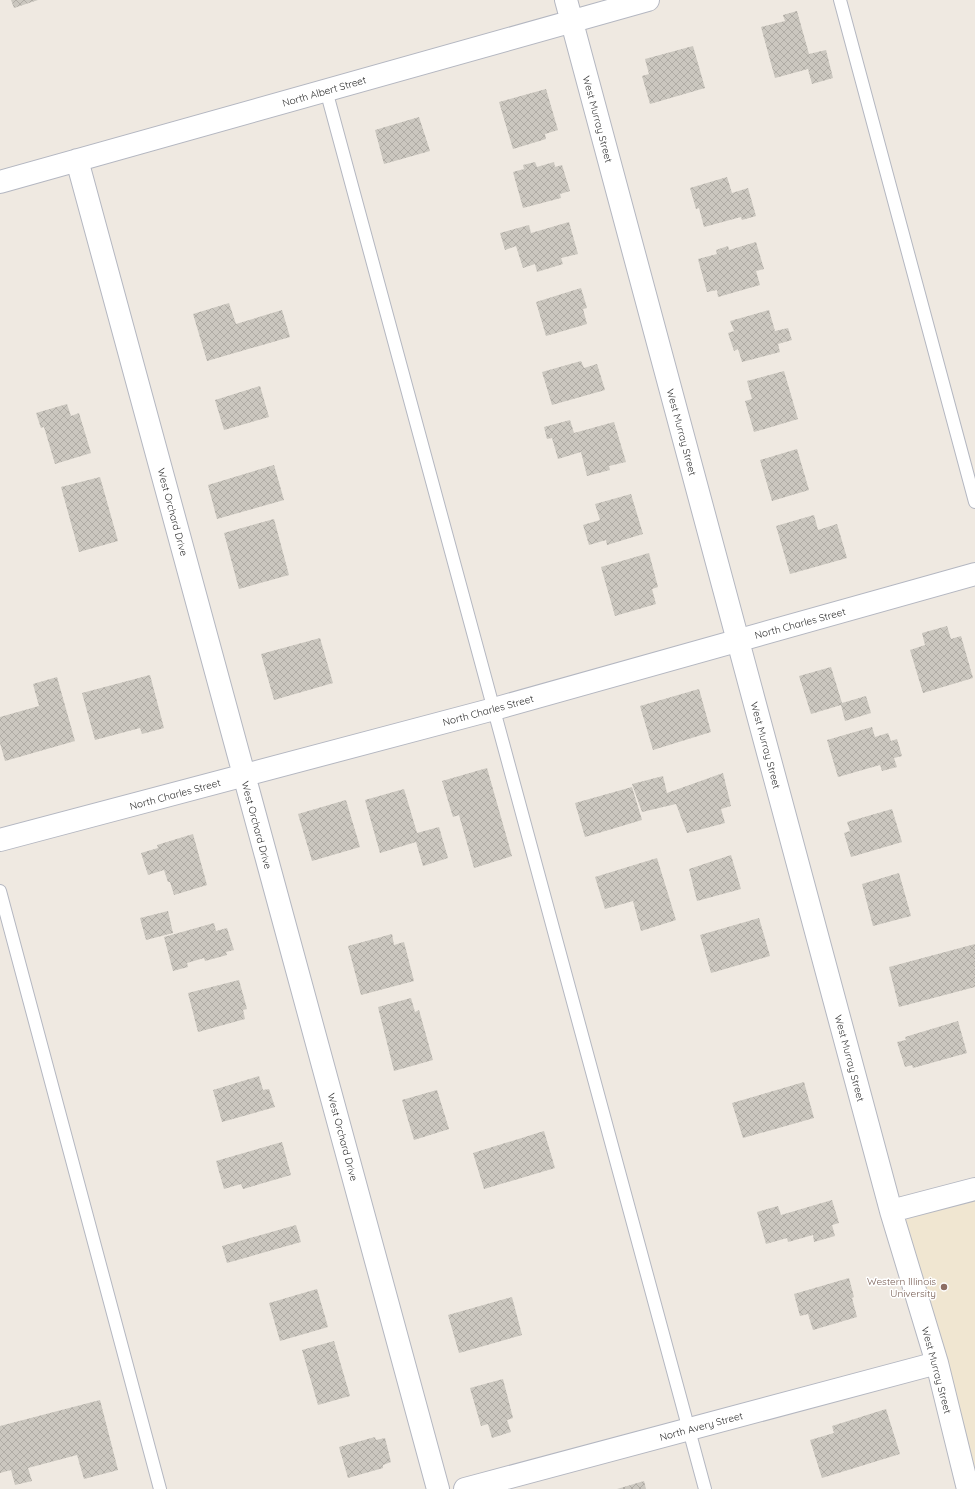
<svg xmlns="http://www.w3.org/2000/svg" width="975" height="1489" viewBox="0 0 975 1489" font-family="Quicksand,sans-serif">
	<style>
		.education { fill: #f0e6d1 }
		.building { fill: url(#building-cross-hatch) }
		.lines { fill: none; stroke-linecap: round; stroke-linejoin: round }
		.lane-casing { stroke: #b4b7c1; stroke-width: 14 }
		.street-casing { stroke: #b4b7c1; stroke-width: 24 }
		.lane { stroke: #fff; stroke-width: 12 }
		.street { stroke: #fff; stroke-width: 22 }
		.education-dot { fill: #8d6e63; stroke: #fff; stroke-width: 1.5 }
		.labels { text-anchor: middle; stroke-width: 3; stroke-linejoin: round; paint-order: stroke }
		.street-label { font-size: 10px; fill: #2e2e2e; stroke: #fff }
		.education-label { font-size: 10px; fill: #785e54; stroke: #fff; text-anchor: end }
	</style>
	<defs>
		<pattern id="building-cross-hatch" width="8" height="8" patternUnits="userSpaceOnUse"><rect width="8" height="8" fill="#cbc7bf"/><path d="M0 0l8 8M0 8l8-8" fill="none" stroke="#afaba4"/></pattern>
	</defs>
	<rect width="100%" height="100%" fill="#efe9e1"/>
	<path class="education" d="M975 1189V1489L891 1211Z"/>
	<path class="building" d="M11 0H38L14 8Z
		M797 11 809 54 826 50 833 78 812 84 808 69 775 78 761 27 785 21 783 15Z
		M693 46 705 88 650 104 642 76 649 74 645 59Z
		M546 89 558 130 545 134 546 139 513 149 499 102Z
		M419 117 430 151 384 164 375 130Z
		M535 162 537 167 554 162 555 167 562 165 570 191 560 194 561 198 523 208 513 172 524 169 523 165Z
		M727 177 732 193 748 188 756 216 742 220 741 217 704 227 699 208 696 209 690 188Z
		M569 222 578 254 561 258 563 264 537 272 535 264 523 268 516 246 505 250 500 233 529 225 531 233Z
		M756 242 764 269 756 271 760 285 718 297 717 290 707 292 698 259 717 254 716 250 728 246 729 250Z
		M581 288 587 308 583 309 587 324 546 336 536 302Z
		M229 303 236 324 282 310 290 337 207 361 193 314Z
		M769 310 775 331 788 328 792 340 778 344 780 352 742 362 738 349 734 351 728 333 734 331 730 321Z
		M581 361 584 368 597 364 605 390 552 405 542 372Z
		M784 371 798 419 754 432 745 401 752 399 747 381Z
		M260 386 269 417 224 430 215 400Z
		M67 404 71 416 79 413 91 453 55 464 44 427 41 428 36 413Z
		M570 420 574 433 614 422 626 462 609 466 610 470 587 476 581 452 558 459 552 438 547 439 544 427Z
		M797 449 809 490 772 501 760 460Z
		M274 465 284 500 217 519 208 485Z
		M100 477 118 541 79 552 61 487Z
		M631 494 643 534 607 545 606 540 589 545 583 525 600 520 595 504Z
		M814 515 818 530 837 524 847 558 790 574 776 526Z
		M274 519 289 575 239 589 224 533Z
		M649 553 658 587 652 589 656 604 615 616 601 567Z
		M947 626 951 639 961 636 973 678 923 693 910 650 925 645 922 633Z
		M320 638 333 683 274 700 261 654Z
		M831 667 842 703 866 696 871 713 845 721 841 705 811 714 799 676Z
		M150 675 164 728 142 734 140 728 95 740 82 693Z
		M57 677 75 741 5 761 0 743V717L39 706 33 684Z
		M699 689 711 732 653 750 640 706Z
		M872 727 875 737 888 733 891 741 897 739 902 756 894 758 897 767 882 771 880 765 838 777 827 740Z
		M487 768 512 856 474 868 459 815 453 817 442 781Z
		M723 773 731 806 721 809 725 823 687 833 676 804 642 812 632 784 663 776 667 793Z
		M632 787 642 820 585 837 575 803Z
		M404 789 417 833 439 827 448 858 423 866 416 842 380 853 365 800Z
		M346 800 360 847 312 861 298 814Z
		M892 809 902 842 851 857 844 833 850 831 847 822Z
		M193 834 207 885 174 895 170 882H168L164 870 148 875 141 853 158 848 157 845Z
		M731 855 741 889 697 901 689 869Z
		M657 858 676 920 641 931 633 901 605 909 595 877Z
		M899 873 911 916 873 926 862 884Z
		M168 911 173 933 146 940 140 918Z
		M759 918 770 956 711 973 700 935Z
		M214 923 216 931 227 928 234 950 226 952 227 955 205 961 204 958 187 963 188 967 173 971 164 937Z
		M392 934 394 945 404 942 414 981 361 995 348 946Z
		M975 944V987L899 1007 889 967Z
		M239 980 247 1009 243 1010 245 1019 198 1032 188 993Z
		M411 998 415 1012 419 1010 433 1060 394 1071 378 1007Z
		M958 1021 967 1053 913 1068 912 1065 905 1067 897 1042 906 1040 905 1037Z
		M259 1076 263 1090 269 1089 275 1107 222 1122 213 1090Z
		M804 1082 814 1118 743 1138 732 1103Z
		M437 1090 449 1129 414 1140 402 1100Z
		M544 1131 555 1168 484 1189 473 1153Z
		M282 1142 291 1175 243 1189 241 1184 224 1189 216 1161Z
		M832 1200 839 1223 832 1225 835 1236 814 1242 813 1235 788 1242 787 1238 766 1244 757 1212 778 1206 781 1215Z
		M296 1225 301 1242 227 1263 222 1246Z
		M849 1278 854 1297 852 1298 857 1317 813 1330 808 1314 800 1316 794 1294Z
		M317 1289 328 1327 280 1341 269 1303Z
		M512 1297 522 1335 459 1353 448 1315Z
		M334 1341 350 1396 318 1405 302 1350Z
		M503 1379 513 1418 507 1420 511 1432 492 1438 488 1424 481 1426 470 1388Z
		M100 1400 118 1470 84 1479 77 1455 28 1468 32 1481 15 1485 11 1470 0 1473V1426Z
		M886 1409 900 1454 822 1478 810 1440 834 1433 832 1426Z
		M375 1437 376 1440 385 1438 391 1462 383 1465V1468L348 1478 339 1447Z
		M644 1481 646 1489H617Z"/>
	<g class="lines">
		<defs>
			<path id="lane" d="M840 0 975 502
				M326 90 705 1489
				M0 891 160 1489"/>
			<path id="street" d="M566 0 891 1211 937 1363 968 1489
				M77 160 438 1489
				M0 182 648 0
				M0 840 494 709 975 574
				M891 1211 975 1189
				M465 1489 937 1363"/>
		</defs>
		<use href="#lane" class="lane-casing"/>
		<use href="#street" class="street-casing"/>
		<use href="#lane" class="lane"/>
		<use href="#street" class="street"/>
	</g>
	<circle class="education-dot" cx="944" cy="1287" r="4"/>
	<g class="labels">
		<g class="street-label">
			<text transform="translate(324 91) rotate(-16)" y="4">North Albert Street</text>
			<text transform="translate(598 119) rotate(75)" y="4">West Murray Street</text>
			<text transform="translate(682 432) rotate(75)" y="4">West Murray Street</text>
			<text transform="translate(173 512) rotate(75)" y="4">West Orchard Drive</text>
			<text transform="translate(800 623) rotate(-15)" y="4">North Charles Street</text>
			<text transform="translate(488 710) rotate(-15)" y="4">North Charles Street</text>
			<text transform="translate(766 745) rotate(75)" y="4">West Murray Street</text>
			<text transform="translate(175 794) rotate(-15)" y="4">North Charles Street</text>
			<text transform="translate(257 825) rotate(75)" y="4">West Orchard Drive</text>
			<text transform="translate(850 1058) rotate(75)" y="4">West Murray Street</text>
			<text transform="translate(343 1137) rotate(75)" y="4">West Orchard Drive</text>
			<text transform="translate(937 1370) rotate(75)" y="4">West Murray Street</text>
			<text transform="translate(701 1426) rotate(-15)" y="4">North Avery Street</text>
		</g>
		<g class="education-label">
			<text x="936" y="1285">Western Illinois<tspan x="936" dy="12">University</tspan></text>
		</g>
	</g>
</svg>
